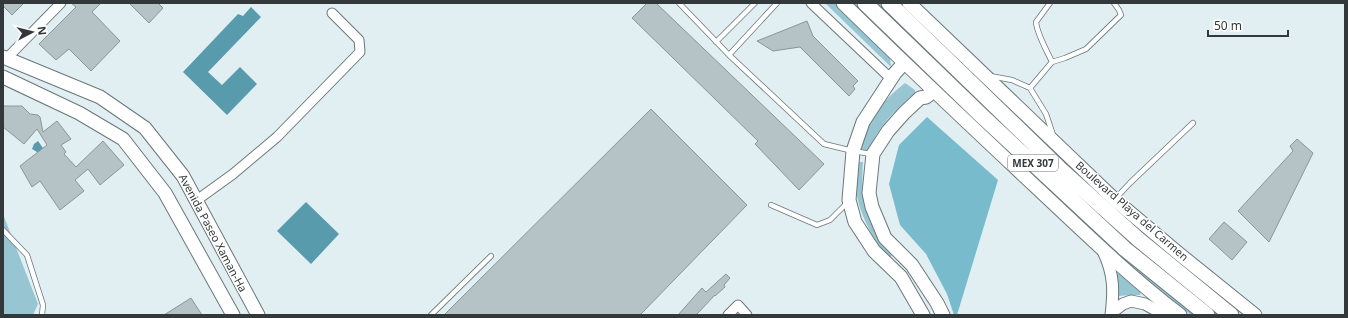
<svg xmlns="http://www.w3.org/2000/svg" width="1348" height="318" viewBox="0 0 1348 318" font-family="'Noto Sans',sans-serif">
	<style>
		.green { fill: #97c6d2 }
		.forest { fill: #77bbcd }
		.water { fill: #589bac }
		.building { fill: #b5c3c6; stroke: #899699 }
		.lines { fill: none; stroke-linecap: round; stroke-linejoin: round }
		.service-casing { stroke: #6a777a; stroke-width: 6 }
		.minor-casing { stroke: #6a777a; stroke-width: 11 }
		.tertiary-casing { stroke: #6a777a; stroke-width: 13 }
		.secondary-casing { stroke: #6a777a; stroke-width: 15 }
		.trunk-casing { stroke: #6a777a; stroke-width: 17 }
		.service { stroke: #fff; stroke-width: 4.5 }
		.minor { stroke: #fff; stroke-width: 9 }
		.tertiary { stroke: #fff; stroke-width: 11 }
		.secondary { stroke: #fff; stroke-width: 13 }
		.trunk { stroke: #fff; stroke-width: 15 }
		.labels { text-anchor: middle; stroke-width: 3; stroke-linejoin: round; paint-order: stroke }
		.shield { fill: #fff; stroke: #707475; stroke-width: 1 }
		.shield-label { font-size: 10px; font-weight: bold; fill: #33393a }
		.street-label { font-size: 11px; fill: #33393a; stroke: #fff }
	</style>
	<rect width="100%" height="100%" fill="#e1eff3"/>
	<path class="green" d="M825 3H835L887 54 890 58 891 67Z
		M853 3H858L1197 315H1191L1183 309C1152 283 1121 258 1091 231 1010 157 932 79 853 3Z
		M875 3H880L1044 162 1123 235 1219 315H1217C1186 291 1155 266 1125 241 1039 165 958 83 875 3Z
		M897 3H901L1065 162 1113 205 1246 315H1243L1209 289 1111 207 1063 163Z
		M905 83 915 90V93C896 109 878 126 869 150H863L858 146C868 120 883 100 905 83Z
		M857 162H863C860 203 867 222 892 254L891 257H886C873 237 859 215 856 190 855 181 857 171 857 162Z
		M3 214 38 304 33 315H3Z
		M1119 273 1141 292 1140 295H1130L1119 296 1117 274Z"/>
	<path class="forest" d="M927 117 998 180 957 315H954L947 294 926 254 900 225 889 184 899 145Z"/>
	<path class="water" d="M251 7 261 17 208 72 222 85 240 67 257 84 227 115 183 72 238 14 243 16Z
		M38 141 50 158 43 162 37 152 32 149 34 144Z
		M306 202 339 234 311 264 277 231Z"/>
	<path class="building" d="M3 3H24L12 15 3 6Z
		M71 3H101L92 12 120 41 91 71 69 49 56 60 39 44 76 7Z
		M129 3H158L163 8 149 23Z
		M647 3H656L824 164 799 190 755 144 758 141 632 18Z
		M807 21 813 36 858 81 853 86 855 89 849 96 800 47 773 51 757 41Z
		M3 106H22L30 114 38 115 40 117 43 132 57 121 71 139 61 145 66 152 64 154 76 167 103 141 124 165 100 185 88 169 75 180 84 191 60 210 40 181 32 187 20 166 47 145 37 129 24 144 3 127Z
		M651 109 747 205 640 315H444Z
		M1297 139 1313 153 1269 242 1238 211 1293 151 1290 146Z
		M1224 222 1247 242 1232 260 1209 239Z
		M726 274 730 278 724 285 725 287 715 296V295L696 315H678L702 288 706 292Z
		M191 298 202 315H164Z"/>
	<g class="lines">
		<defs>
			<path id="service" d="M679 3 729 55 824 144 853 151 871 154
				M716 42 755 3
				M729 55 777 3
				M1052 62 1065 58 1086 49 1121 15 1119 10 1114 3
				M990 76 1012 80 1030 88 1046 114 1053 135
				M1030 88 1052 62C1047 51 1037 34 1036 22L1050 3
				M1116 198 1130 183 1193 123
				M771 205 817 225 830 220 848 202
				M3 230 27 255 43 305 42 315
				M431 315 491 256"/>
			<path id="minor" d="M811 3 887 75 895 73
				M6 59 61 3
				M197 200 233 174 277 137 360 52 359 40 332 13
				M728 315 738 305 747 315"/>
			<path id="tertiary" d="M1103 251C1114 274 1114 290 1111 315
				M1112 312 1123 304 1131 301 1145 304 1165 315 1177 313"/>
			<path id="secondary" d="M843 3C906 65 971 126 1036 187 1083 231 1129 276 1180 315
				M909 3 1115 200 1178 253 1255 315
				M3 57 100 97 145 128 183 176 258 315
				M904 63 895 73 863 122 853 151 849 200 855 222 874 251 901 277 923 315
				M3 77 79 113 123 139 165 193 233 315
				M934 91 926 97 920 98 904 113 888 131 873 154 869 193 872 207 885 238 912 265 937 303 943 315"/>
			<path id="trunk" d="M865 3 982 116 1125 249 1207 315
				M889 3 1059 168 1138 239 1231 315"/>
		</defs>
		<use href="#service" class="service-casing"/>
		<use href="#minor" class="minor-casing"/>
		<use href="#tertiary" class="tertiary-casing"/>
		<use href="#secondary" class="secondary-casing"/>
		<use href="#trunk" class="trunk-casing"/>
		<use href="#service" class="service"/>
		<use href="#minor" class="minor"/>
		<use href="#tertiary" class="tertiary"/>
		<use href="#secondary" class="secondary"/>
		<use href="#trunk" class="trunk"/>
	</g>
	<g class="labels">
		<rect class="shield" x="1008" y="155" width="50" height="16" rx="3"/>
		<g class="shield-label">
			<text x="1033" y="167">MEX 307</text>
		</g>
		<g class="street-label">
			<text transform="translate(1132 211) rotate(41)" y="4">Boulevard Playa del Carmen</text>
			<text transform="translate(213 233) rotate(62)" y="4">Avenida Paseo Xaman-Ha</text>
		</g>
	</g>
	<rect width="1348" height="318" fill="none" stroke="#33393a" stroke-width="8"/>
	<g transform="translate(32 32) rotate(83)" stroke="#ffffff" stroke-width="3" paint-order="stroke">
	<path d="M0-3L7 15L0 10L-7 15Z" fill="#33393a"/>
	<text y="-6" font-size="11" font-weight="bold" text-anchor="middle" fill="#33393a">N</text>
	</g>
	<path d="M1208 30v6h80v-6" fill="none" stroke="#33393a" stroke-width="2"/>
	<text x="1214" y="30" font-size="12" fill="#33393a" stroke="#ffffff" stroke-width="3" paint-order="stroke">50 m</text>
</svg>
